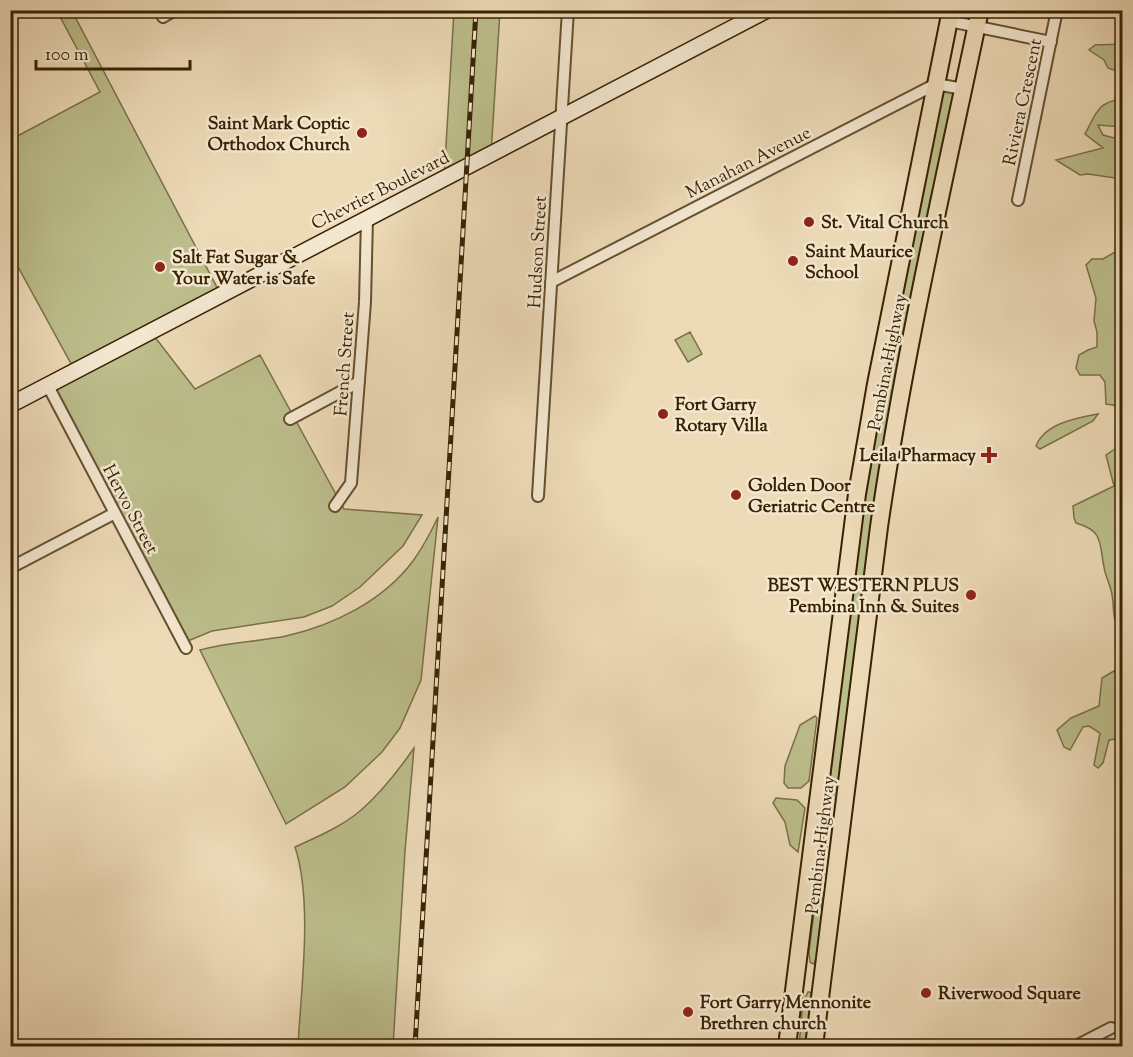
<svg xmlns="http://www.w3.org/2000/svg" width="1133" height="1057" viewBox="0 0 1133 1057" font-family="'Sorts Mill Goudy',serif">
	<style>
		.green { fill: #bcbe8c; stroke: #7a7047; stroke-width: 1.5 }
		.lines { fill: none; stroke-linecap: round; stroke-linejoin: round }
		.street-casing { stroke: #65502f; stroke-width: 14 }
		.secondary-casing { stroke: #382202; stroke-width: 18 }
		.primary-casing { stroke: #382202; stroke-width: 20 }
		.street { stroke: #f3e7d0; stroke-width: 10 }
		.secondary { stroke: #f3e7d0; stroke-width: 15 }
		.primary { stroke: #eddab7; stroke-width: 16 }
		.rail-casing { stroke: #382202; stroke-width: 5 }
		.rail { stroke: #f3e7d0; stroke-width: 3; stroke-dasharray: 9; stroke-linecap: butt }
		.poi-dot { fill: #8f2418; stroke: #f3e7d0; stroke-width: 2 }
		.labels { text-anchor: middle; stroke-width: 5; stroke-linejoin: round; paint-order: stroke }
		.street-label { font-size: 18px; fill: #382202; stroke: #f3e7d0 }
		.poi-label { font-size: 18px; font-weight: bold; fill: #382202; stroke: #f3e7d0; text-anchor: start }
	</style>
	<rect width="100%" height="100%" fill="#eddab7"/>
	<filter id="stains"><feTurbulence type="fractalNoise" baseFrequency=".00333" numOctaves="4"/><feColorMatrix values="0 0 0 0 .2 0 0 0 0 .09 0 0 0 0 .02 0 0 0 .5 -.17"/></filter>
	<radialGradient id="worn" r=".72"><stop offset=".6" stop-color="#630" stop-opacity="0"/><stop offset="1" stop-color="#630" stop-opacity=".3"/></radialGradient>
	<path class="green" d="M57 11H72L221 295 151 332 195 389 260 355 344 509 422 515 403 546 360 587 332 606 304 617 212 631 183 643 48 386 75 371 11 254 10 140 100 92Z
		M454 11H500L491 154 444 179Z
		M1122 44V73L1108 68 1104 60 1089 50 1095 45Z
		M935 85 963 89 902 384 845 800 818 797 857 494Z
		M1122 99V127L1098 125 1103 135 1122 140V179L1088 174 1080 175 1056 160 1103 148 1085 134C1096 114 1097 102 1122 99Z
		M1122 248V411L1113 405 1106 404 1105 382 1100 375H1080L1076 368 1079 355 1088 350 1097 347V332L1094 321 1096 298 1086 265 1092 259H1103Z
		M690 332 702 354 688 362 675 340Z
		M1098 414 1093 421 1040 449 1036 446C1045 423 1077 418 1098 414Z
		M1121 445H1122V651L1115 642 1120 632C1111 619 1115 604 1111 590 1109 582 1105 575 1104 567 1099 543 1104 531 1076 523L1074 518 1073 506 1114 486 1106 455Z
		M438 517 421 680 400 728 382 752 345 787 286 824 200 650C228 642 257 642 286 636 334 625 383 601 413 561 423 547 431 532 438 517Z
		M1114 671 1122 676V731L1116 739 1109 740 1103 763 1098 768 1094 765 1100 733 1089 726 1083 727 1070 750 1064 747 1057 730 1071 718 1099 706 1102 678Z
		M815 716 817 718 809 781 801 788H788L784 783 785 766 800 725Z
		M414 748 405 851 393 1046H298C301 988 313 902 295 847 317 837 341 827 360 811 381 793 398 771 414 748Z
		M776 798 797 800 805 808 798 852 790 845 785 822 773 803Z
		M826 814H829L830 822 822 889 821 938 817 959 813 964 810 962 809 952Z
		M808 992H810L813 999 807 1046H799L803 1002Z"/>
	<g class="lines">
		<defs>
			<path id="street" d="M160 10 163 17 175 10
				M949 21 1051 42
				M1018 200 1057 10
				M551 282 936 84 963 89
				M48 386 186 648
				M290 419 359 382
				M538 496 568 10
				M335 506 351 483 365 302 367 219
				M10 568 115 513
				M1076 1046 1111 1028"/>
			<path id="secondary" d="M10 405 767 10"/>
			<path id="primary" d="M787 1046 857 494 876 384 951 10
				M814 1046 879 527C904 353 944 182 980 10"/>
		</defs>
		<use href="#street" class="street-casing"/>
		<use href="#secondary" class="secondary-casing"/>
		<use href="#primary" class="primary-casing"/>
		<use href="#street" class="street"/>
		<use href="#secondary" class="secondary"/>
		<use href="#primary" class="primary"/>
		<defs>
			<path id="rail" d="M415 1046 476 10"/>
		</defs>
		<use href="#rail" class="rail-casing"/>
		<use href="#rail" class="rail"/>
	</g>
	<g class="poi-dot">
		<circle cx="362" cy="133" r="6"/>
		<circle cx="809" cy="222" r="6"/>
		<circle cx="793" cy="261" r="6"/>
		<circle cx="160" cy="267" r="6"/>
		<circle cx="663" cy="414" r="6"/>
		<path d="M986 446h6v6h6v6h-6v6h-6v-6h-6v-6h6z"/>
		<circle cx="736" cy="495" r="6"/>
		<circle cx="971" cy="595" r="6"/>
		<circle cx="926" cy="993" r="6"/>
		<circle cx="688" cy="1012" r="6"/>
	</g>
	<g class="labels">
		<g class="street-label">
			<text transform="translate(1022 102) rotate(-78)" y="6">Riviera Crescent</text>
			<text transform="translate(748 162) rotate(-27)" y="6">Manahan Avenue</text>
			<text transform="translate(380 190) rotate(-27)" y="6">Chevrier Boulevard</text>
			<text transform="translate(537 252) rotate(-87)" y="6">Hudson Street</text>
			<text transform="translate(887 362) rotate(-79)" y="6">Pembina Highway</text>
			<text transform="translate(344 364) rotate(-86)" y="6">French Street</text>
			<text transform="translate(131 509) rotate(62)" y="6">Hervo Street</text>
			<text transform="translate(820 845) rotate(-83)" y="6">Pembina Highway</text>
		</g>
		<g class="poi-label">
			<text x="350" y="129" text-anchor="end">Saint Mark Coptic<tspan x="350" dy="21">Orthodox Church</tspan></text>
			<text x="821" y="228">St. Vital Church</text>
			<text x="805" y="257">Saint Maurice<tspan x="805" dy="21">School</tspan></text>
			<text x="172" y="263">Salt Fat Sugar &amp;<tspan x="172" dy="21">Your Water is Safe</tspan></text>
			<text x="675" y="410">Fort Garry<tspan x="675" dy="21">Rotary Villa</tspan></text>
			<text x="976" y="461" text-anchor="end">Leila Pharmacy</text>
			<text x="748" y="491">Golden Door<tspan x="748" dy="21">Geriatric Centre</tspan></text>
			<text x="959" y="591" text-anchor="end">BEST WESTERN PLUS<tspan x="959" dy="21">Pembina Inn &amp; Suites</tspan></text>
			<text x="938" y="999">Riverwood Square</text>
			<text x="700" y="1008">Fort Garry Mennonite<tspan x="700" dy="21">Brethren church</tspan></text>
		</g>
	</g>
	<rect width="1133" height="1057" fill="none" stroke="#eddab7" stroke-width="36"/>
	<rect x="12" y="12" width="1109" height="1033" fill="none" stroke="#382202" stroke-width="3"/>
	<rect x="18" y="18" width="1097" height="1021" fill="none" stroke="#382202" stroke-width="1.5"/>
	<path d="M36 60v9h154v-9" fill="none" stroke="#382202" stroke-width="3"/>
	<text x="45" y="60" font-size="18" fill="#382202" stroke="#f3e7d0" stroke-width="4.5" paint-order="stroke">100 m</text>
	<rect width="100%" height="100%" filter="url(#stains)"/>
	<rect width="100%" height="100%" fill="url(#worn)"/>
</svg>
